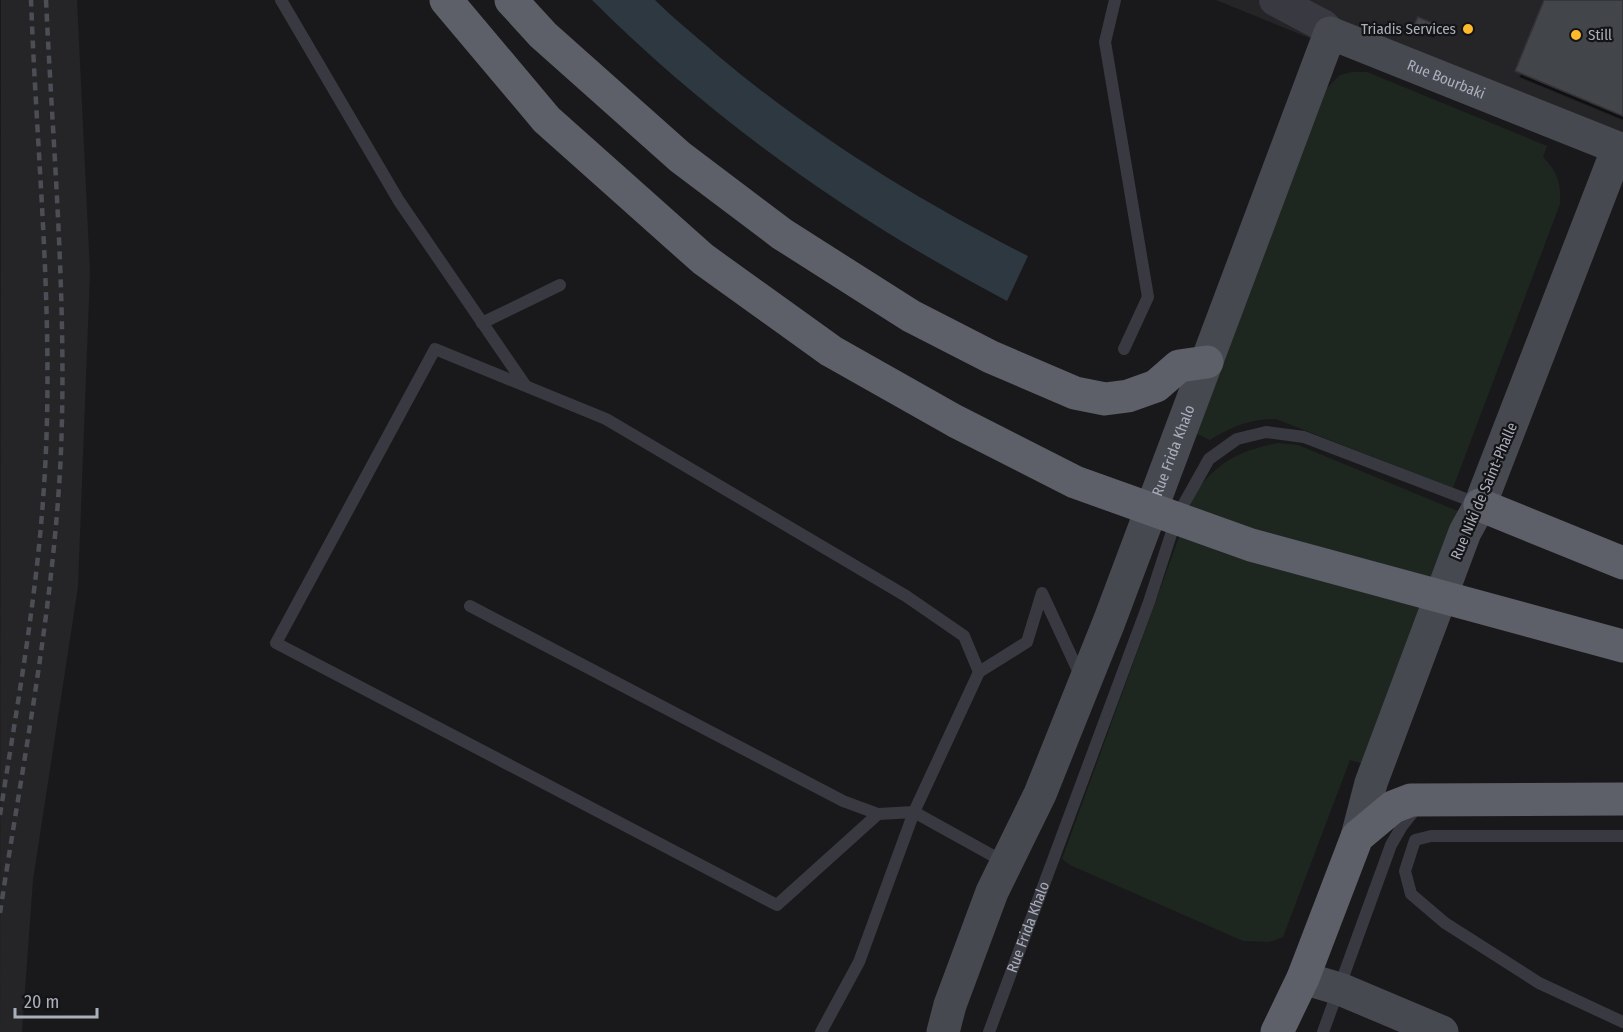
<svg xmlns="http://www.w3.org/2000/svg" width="1623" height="1032" viewBox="0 0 1623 1032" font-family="'Fira Sans Condensed',sans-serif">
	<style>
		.built { fill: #252528 }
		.green { fill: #1e271f }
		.water { fill: #2d3841 }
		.building { fill: #434448; stroke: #333237; stroke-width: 1.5; filter: url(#shadow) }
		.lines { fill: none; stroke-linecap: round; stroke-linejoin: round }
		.service { stroke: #393a41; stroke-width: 12 }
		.tertiary { stroke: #393a41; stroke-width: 32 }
		.secondary { stroke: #474951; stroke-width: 33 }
		.trunk { stroke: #5d6069; stroke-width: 33 }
		.rail { stroke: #4c4e56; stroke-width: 4.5; stroke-dasharray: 8 6; stroke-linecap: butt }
		.poi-dot { fill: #ffb92d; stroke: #141416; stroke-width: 2 }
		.labels { text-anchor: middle; stroke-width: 4.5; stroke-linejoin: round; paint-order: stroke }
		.poi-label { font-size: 15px; fill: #aaafbc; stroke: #141416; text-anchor: end }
		.street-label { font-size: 15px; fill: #aaafbc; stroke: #141416 }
	</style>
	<defs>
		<filter id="shadow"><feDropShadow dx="5.5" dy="5.5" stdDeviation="0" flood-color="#0009"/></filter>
	</defs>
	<rect width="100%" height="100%" fill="#19191b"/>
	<path class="built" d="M1 0H77L90 272 78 587 33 880 22 1032H0Z
		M1216 0H1623V166Z"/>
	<path class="green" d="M1352 72H1367L1547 146 1543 157C1558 172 1561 184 1560 204L1453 488 1276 419C1251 419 1232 426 1210 440L1195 433 1320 95 1340 75Z
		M1278 443 1298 445 1460 512 1364 764 1350 760 1283 937 1269 942 1243 941 1070 865 1062 859 1195 493C1217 462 1241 450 1278 443Z"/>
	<path class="water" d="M592 0H655C674 19 696 36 716 54 812 135 917 200 1028 256L1007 301C854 220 714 122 592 0Z"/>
	<path class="building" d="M1544 0H1623V116L1515 71Z
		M1418 17 1432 23 1428 31 1414 25Z"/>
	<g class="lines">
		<g class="service">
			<path d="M281 0 399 201 525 385"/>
			<path d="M1115 0 1105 42 1148 297 1124 349"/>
			<path d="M482 323 560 285"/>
			<path d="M470 606 843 801 878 814 914 812 1006 863"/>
			<path d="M878 814 777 905 276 643 435 349 606 419 906 596 964 636 979 672"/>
			<path d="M1623 836H1431L1415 840 1405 871 1411 894 1445 923 1539 983 1623 1022"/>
			<path d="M821 1032 859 962 914 812 979 672 1027 642 1042 593 1081 677"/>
			<path id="s1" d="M989 1032 1149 602 1177 516 1209 459 1237 439 1266 432 1304 437 1479 504"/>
			<path d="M1323 1032 1391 845 1402 826 1417 807"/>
		</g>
		<path class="tertiary" d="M1275 0 1324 26 1330 33"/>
		<g class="secondary">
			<path d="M1303 978 1340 989 1442 1032"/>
			<path id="s2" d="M943 1032 950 1005 992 892 1040 794 1109 622 1330 33 1618 148 1480 505 1465 532 1371 783 1357 837"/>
		</g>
		<path class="trunk" d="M446 0 547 120 703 259 831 351 955 421 1075 482 1251 545 1623 646
			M511 0 543 35 680 157 782 234 911 316 991 357 1075 393 1105 399 1128 396 1156 386 1179 366 1207 362
			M1480 505 1623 563
			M1277 1032 1303 978 1357 837 1393 807 1411 800 1623 799"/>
		<path class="rail" d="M0 815C17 706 37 597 44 486 55 324 37 162 31 0
			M0 913C23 760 54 607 61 451 67 301 53 150 46 0"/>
	</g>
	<g class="poi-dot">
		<circle cx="1468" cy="29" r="6"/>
		<circle cx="1576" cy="35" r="6"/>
	</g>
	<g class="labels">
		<g class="poi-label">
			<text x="1456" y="34">Triadis Services</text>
			<text x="1588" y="40" text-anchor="start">Still</text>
		</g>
		<g class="street-label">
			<text dy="5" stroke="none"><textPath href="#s2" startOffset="1197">Rue Bourbaki</textPath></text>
			<text dy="5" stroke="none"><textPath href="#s2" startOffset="626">Rue Frida Khalo</textPath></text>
			<text transform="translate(1484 491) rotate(-67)" y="5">Rue Niki de Saint-Phalle</text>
			<text dy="5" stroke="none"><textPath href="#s1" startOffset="112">Rue Frida Khalo</textPath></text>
		</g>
	</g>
	<path d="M15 1008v9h82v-9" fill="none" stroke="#aaafbc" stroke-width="3"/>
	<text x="24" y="1008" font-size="18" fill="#aaafbc" stroke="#141416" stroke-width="4.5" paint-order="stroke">20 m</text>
</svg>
